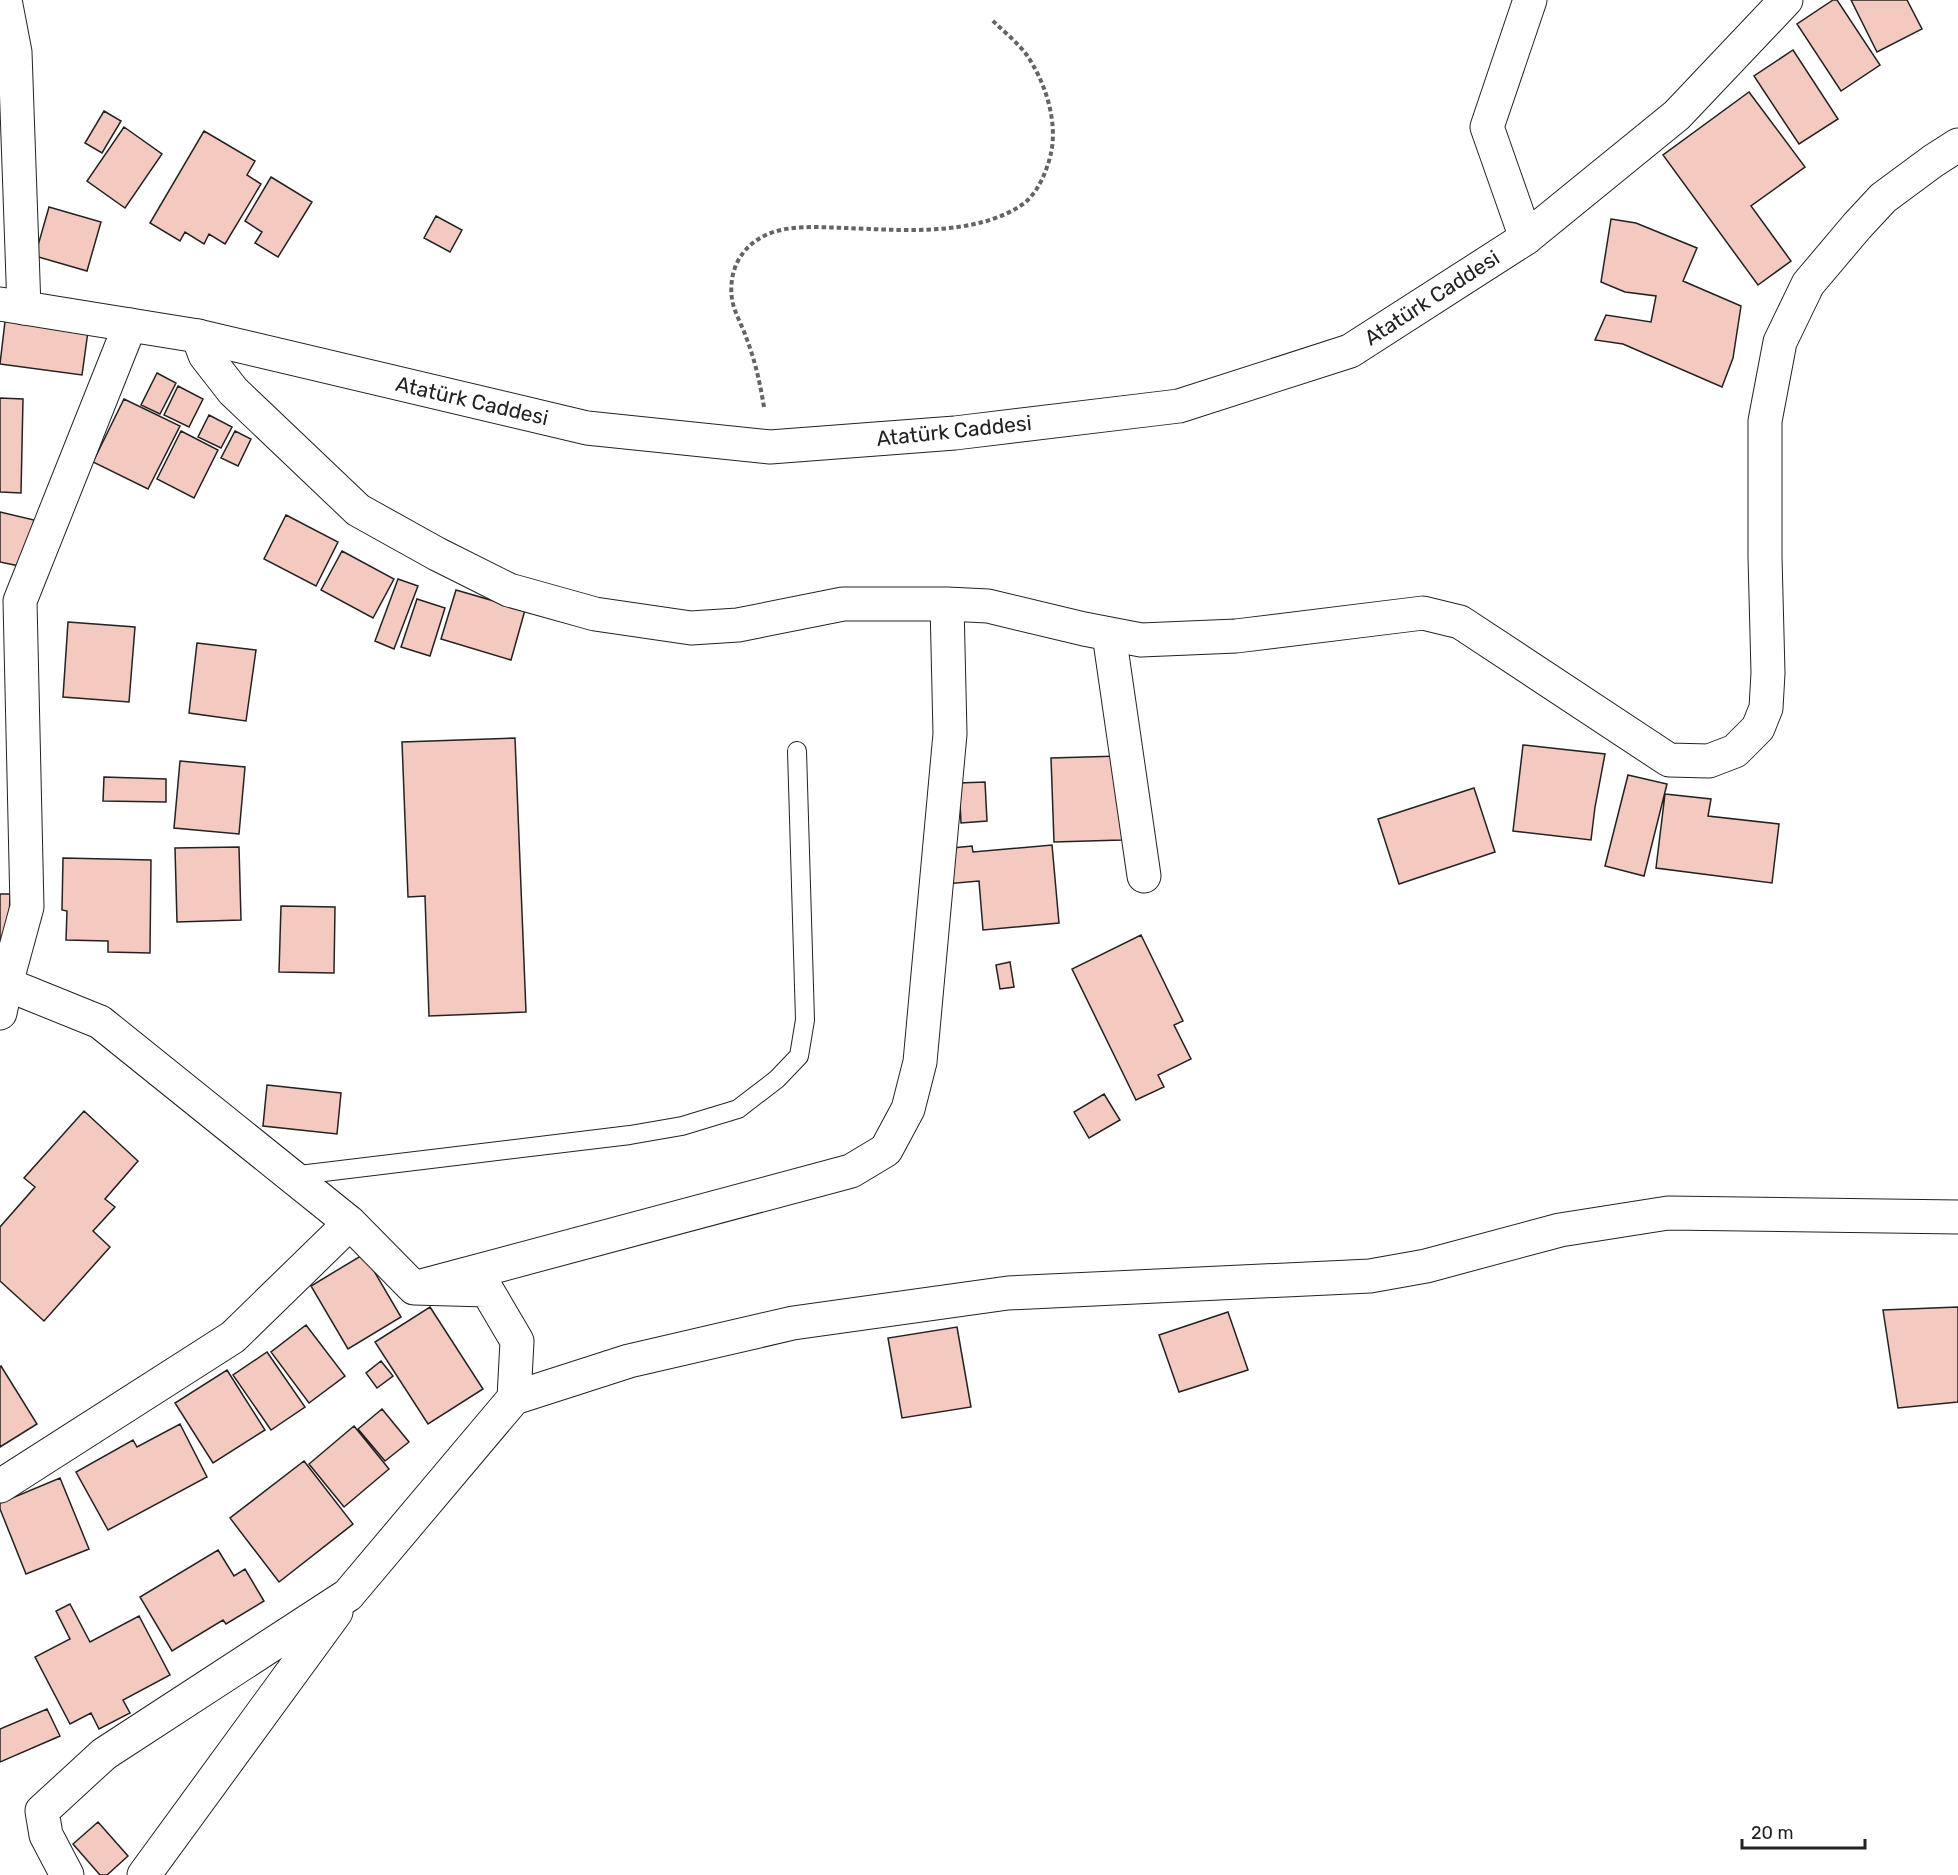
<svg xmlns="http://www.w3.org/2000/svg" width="1958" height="1875" viewBox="0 0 1958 1875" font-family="Rubik,sans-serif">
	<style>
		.building { fill: #f3c9c0; stroke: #222; stroke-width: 1.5 }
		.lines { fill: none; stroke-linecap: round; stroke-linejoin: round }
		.lane-casing { stroke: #222; stroke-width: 20 }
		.street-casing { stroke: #222; stroke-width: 35 }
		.secondary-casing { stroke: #222; stroke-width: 35 }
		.path { stroke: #646464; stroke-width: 4; stroke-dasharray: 4.5 3; stroke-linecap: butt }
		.lane { stroke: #fff; stroke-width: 18 }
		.street { stroke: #fff; stroke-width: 33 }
		.secondary { stroke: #fff; stroke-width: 33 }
		.labels { text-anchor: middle; stroke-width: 4.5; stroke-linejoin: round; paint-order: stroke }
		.street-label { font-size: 21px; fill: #222; stroke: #fff }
	</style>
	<rect width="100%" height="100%" fill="#fff"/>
	<path class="building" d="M1833 0H1837L1880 65 1841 91 1797 24Z
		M1851 0H1907L1922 29 1877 52Z
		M1793 50 1838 119 1799 144 1754 76Z
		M1749 92 1805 167 1751 206 1791 261 1758 285 1663 155Z
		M104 111 121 121 102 153 85 143Z
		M124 127 162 154 125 208 87 181Z
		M204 131 255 161 247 175 261 184 225 244 209 234 204 244 185 232 180 241 150 223Z
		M271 177 312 202 278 257 255 243 262 232 245 221Z
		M49 207 101 222 87 271 35 256Z
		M436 216 462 230 450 252 424 238Z
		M1611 219 1636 223 1697 248 1683 281 1741 306 1733 358 1722 387 1623 344 1595 340 1606 315 1651 322 1656 296 1625 292 1601 282Z
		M6 313 89 324 82 375 0 364Z
		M157 373 176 383 160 414 141 405Z
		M178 386 203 399 189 427 164 415Z
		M0 398 23 399 21 493 0 492Z
		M124 399 180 426 148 489 93 462Z
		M209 415 232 427 221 448 198 437Z
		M181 431 218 450 194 498 157 479Z
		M235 431 251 439 238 466 221 458Z
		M0 512 34 520 24 567 0 562Z
		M286 515 338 542 316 586 264 559Z
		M342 551 394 579 373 618 321 590Z
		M398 579 418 586 394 649 375 641Z
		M456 590 525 610 511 660 441 639Z
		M417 599 445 608 430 656 401 647Z
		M68 622 135 627 129 702 63 697Z
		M197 643 256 650 246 721 189 713Z
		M515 738 526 1012 429 1016 425 896 408 897 402 742Z
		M1523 745 1605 754 1595 807 1591 840 1513 831Z
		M1120 756 1122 840 1054 842 1051 758Z
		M180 761 245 767 239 834 174 828Z
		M1628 775 1667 784 1644 876 1605 866Z
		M104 777 166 779V802L103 801Z
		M985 782 987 821 961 823 959 783Z
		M1474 788 1495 852 1399 884 1378 819Z
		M1665 794 1711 799 1708 816 1779 824 1772 883 1656 868Z
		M1052 845 1059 923 983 930 979 881 945 884 942 849 972 846 973 852Z
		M239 847 241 920 177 922 175 848Z
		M63 858 151 860 150 953 108 952V941L66 940 67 911 62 910Z
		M0 894H10L8 962H0Z
		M281 906 335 907 334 973 279 972Z
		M1141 935 1183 1021 1174 1025 1191 1059 1158 1075 1164 1087 1136 1100 1072 969Z
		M1010 962 1014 987 1000 989 996 965Z
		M267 1085 341 1093 337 1134 263 1126Z
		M1104 1094 1120 1120 1089 1138 1074 1112Z
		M84 1111 138 1161 105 1199 115 1207 93 1231 110 1247 44 1321 0 1281V1227L35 1187 24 1178Z
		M364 1254 401 1317 348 1349 311 1286Z
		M430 1307 483 1389 428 1424 375 1342Z
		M1958 1307V1402L1898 1408 1883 1310Z
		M1228 1312 1248 1370 1179 1392 1159 1335Z
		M306 1325 345 1376 309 1403 271 1352Z
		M957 1327 971 1407 902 1418 888 1338Z
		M267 1352 305 1407 271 1430 233 1375Z
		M381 1361 393 1376 377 1388 366 1373Z
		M1 1366 37 1424 0 1447V1367Z
		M227 1370 265 1430 213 1463 175 1403Z
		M382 1409 409 1442 385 1461 358 1429Z
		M180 1424 207 1477 108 1530 76 1472 133 1440 137 1447Z
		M354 1426 389 1469 344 1507 309 1464Z
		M304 1461 353 1524 279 1582 230 1518Z
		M60 1478 89 1549 26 1574 0 1509V1503Z
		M218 1550 234 1576 245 1569 264 1601 226 1624 223 1620 172 1651 140 1597Z
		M70 1604 90 1642 139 1616 170 1675 123 1700 130 1713 99 1729 91 1713 70 1724 35 1657 70 1639 56 1611Z
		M47 1709 60 1736 0 1762V1729Z
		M98 1822 128 1856 107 1875H100L73 1844Z"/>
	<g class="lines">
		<defs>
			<path id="lane" d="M291 1176 630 1135 682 1126 738 1109 777 1079 799 1056 805 1020 797 751"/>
			<path id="street" d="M5 0 15 52 24 308
				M1526 238 1487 127 1530 0
				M198 336 205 355 233 391 358 510 437 554 509 590 595 614 691 628 738 625 843 604H947L988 606 1084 629 1141 640 1236 636 1423 613 1460 622 1669 760 1709 761 1735 751 1758 728 1766 708 1768 673 1765 557V421L1780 342 1808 284 1857 226 1883 198 1933 161 1958 145
				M1109 634 1144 876
				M6 984 100 1022 350 1223 414 1288 487 1290 517 1341 514 1398
				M0 1013 6 984 27 907 20 601 130 325
				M414 1288 851 1171 886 1150 908 1109 920 1062 950 734 947 604
				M0 1486 233 1337 350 1223
				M67 1875 46 1835 42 1811 104 1754 348 1595 514 1398 629 1361 793 1323 1008 1293 1370 1276 1426 1266 1560 1230 1668 1213 1958 1217
				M144 1875 336 1612"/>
			<path id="secondary" d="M0 304 198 336 587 428 770 447 955 433 1179 406 1350 351 1526 238 1677 115 1786 0"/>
		</defs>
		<use href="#lane" class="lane-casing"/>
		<use href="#street" class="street-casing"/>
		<use href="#secondary" class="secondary-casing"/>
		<path class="path" d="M764 407C760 383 755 360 746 337 742 325 734 312 732 299 730 286 732 271 739 259 762 221 808 227 846 228 900 230 976 237 1023 204 1038 193 1047 171 1051 153 1058 121 1045 81 1026 54 1016 41 1002 30 991 19"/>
		<use href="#lane" class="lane"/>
		<use href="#street" class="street"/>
		<use href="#secondary" class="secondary"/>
	</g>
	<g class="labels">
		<g class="street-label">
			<text transform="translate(1432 298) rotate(-33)" y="7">Atatürk Caddesi</text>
			<text transform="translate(472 401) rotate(13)" y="7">Atatürk Caddesi</text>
			<text transform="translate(954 431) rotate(-6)" y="7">Atatürk Caddesi</text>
		</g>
	</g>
	<path d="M1742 1839v9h123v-9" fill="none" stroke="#222222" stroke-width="3"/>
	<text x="1751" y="1839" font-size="18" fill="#222222" stroke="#ffffff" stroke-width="4.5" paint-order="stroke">20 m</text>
</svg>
